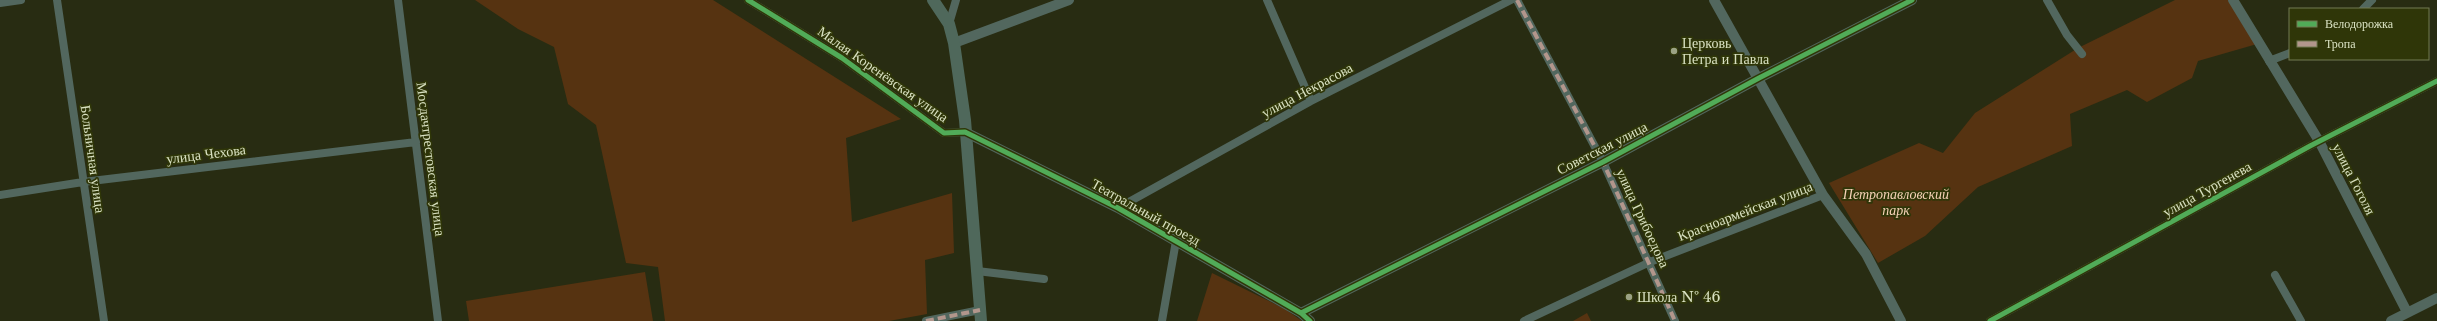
<svg xmlns="http://www.w3.org/2000/svg" width="2437" height="321" viewBox="0 0 2437 321" font-family="'Libre Baskerville',serif">
	<style>
		.green { fill: #563311 }
		.lines { fill: none; stroke-linecap: round; stroke-linejoin: round }
		.minor { stroke: #52675e; stroke-width: 8 }
		.tertiary { stroke: #52675e; stroke-width: 10 }
		.secondary { stroke: #4f685b; stroke-width: 12 }
		.quiet { stroke: #b2968c; stroke-width: 4; stroke-dasharray: 8 4; stroke-linecap: butt }
		.cycleway-casing { stroke: #2f3608; stroke-width: 8 }
		.cycleway { stroke: #51ab58; stroke-width: 5 }
		.poi-dot { fill: #9ba284; stroke: #2f3608; stroke-width: 1.5 }
		.labels { text-anchor: middle; stroke-width: 3.5; stroke-linejoin: round; paint-order: stroke }
		.poi-label { font-size: 14px; fill: #d9e1c2; stroke: #2f3608; text-anchor: start }
		.street-label { font-size: 14px; fill: #d9e1c2; stroke: #2f3608 }
		.park-label { font-size: 14px; font-style: italic; fill: #f5d1b6; stroke: #2f3608 }
	</style>
	<rect width="100%" height="100%" fill="#282c12"/>
	<path class="green" d="M475 0H713L901 119 846 138 852 222 952 193 954 253 925 260 927 314 889 321H665L658 267 626 263 596 125 568 104 554 47 518 29Z
		M2175 0H2231L2257 44 2198 61 2192 78 2147 102 2127 90 2070 114 2072 146 1978 187 1925 236 1878 263 1829 183 1919 143 1943 153 1975 113 2078 48Z
		M645 272 653 321H469L466 301Z
		M1212 273 1285 309 1302 321H1197Z
		M1587 313 1591 321H1573Z"/>
	<g class="lines">
		<path class="minor" d="M57 0 104 321
			M398 0 438 321
			M748 0 842 58 944 133 965 132
			M1267 0 1311 101
			M1517 0 1603 162 1675 321
			M2047 0 2067 35 2082 54
			M0 3 21 0
			M2363 9 2372 0
			M949 24 956 0
			M2269 61 2290 53
			M0 195 83 182 416 142
			M1118 208 1311 101 1511 0
			M977 271 1044 279
			M2275 275 2301 321
			M926 321 980 310
			M1162 321 1176 241
			M1524 321 1650 262 1823 195
			M1990 321 2310 146 2437 81"/>
		<path class="tertiary" d="M1714 0 1823 195 1866 254 1901 321
			M2233 0 2319 141 2407 312
			M954 43 1069 0
			M965 132 1118 208 1301 313 1310 321
			M1301 313 1603 162 1759 78 1912 0
			M2391 321 2437 298"/>
		<path class="secondary" d="M933 0 949 24 954 43 965 120 981 321"/>
		<path class="quiet" d="M1517 0 1603 162 1675 321
			M926 321 980 310"/>
		<defs>
			<path id="cycleway" d="M748 0 842 58 944 133 965 132 1118 208 1301 313 1310 321
				M1301 313 1603 162 1759 78 1912 0
				M1990 321 2310 146 2437 81"/>
		</defs>
		<use href="#cycleway" class="cycleway-casing"/>
		<use href="#cycleway" class="cycleway"/>
	</g>
	<g class="poi-dot">
		<circle cx="1674" cy="51" r="4"/>
		<circle cx="1629" cy="297" r="4"/>
	</g>
	<g class="labels">
		<g class="poi-label">
			<text x="1682" y="48">Церковь<tspan x="1682" dy="16">Петра и Павла</tspan></text>
			<text x="1637" y="302">Школа № 46</text>
		</g>
		<g class="street-label">
			<text transform="translate(883 74) rotate(35)" y="5">Малая Коренёвская улица</text>
			<text transform="translate(1307 90) rotate(-28)" y="5">улица Некрасова</text>
			<text transform="translate(1602 148) rotate(-27)" y="5">Советская улица</text>
			<text transform="translate(206 154) rotate(-7)" y="5">улица Чехова</text>
			<text transform="translate(93 159) rotate(82)" y="5">Больничная улица</text>
			<text transform="translate(431 159) rotate(83)" y="5">Мосдачтрестовская улица</text>
			<text transform="translate(2354 179) rotate(63)" y="5">улица Гоголя</text>
			<text transform="translate(2207 189) rotate(-29)" y="5">улица Тургенева</text>
			<text transform="translate(1745 211) rotate(-21)" y="5">Красноармейская улица</text>
			<text transform="translate(1146 212) rotate(29)" y="5">Театральный проезд</text>
			<text transform="translate(1643 218) rotate(65)" y="5">улица Грибоедова</text>
		</g>
		<g class="park-label">
			<text x="1896" y="199">Петропавловский<tspan x="1896" dy="16">парк</tspan></text>
		</g>
	</g>
	<rect x="2289" y="8" width="140" height="52" fill="#2f3608" stroke="#737a52"/>
	<rect x="2297" y="21" width="20" height="6" fill="#51ab58" stroke="#737a52"/>
	<text x="2325" y="28" font-size="12" fill="#d9e1c2">Велодорожка</text>
	<rect x="2297" y="41" width="20" height="6" fill="#b2968c" stroke="#737a52"/>
	<text x="2325" y="48" font-size="12" fill="#d9e1c2">Тропа</text>
</svg>
